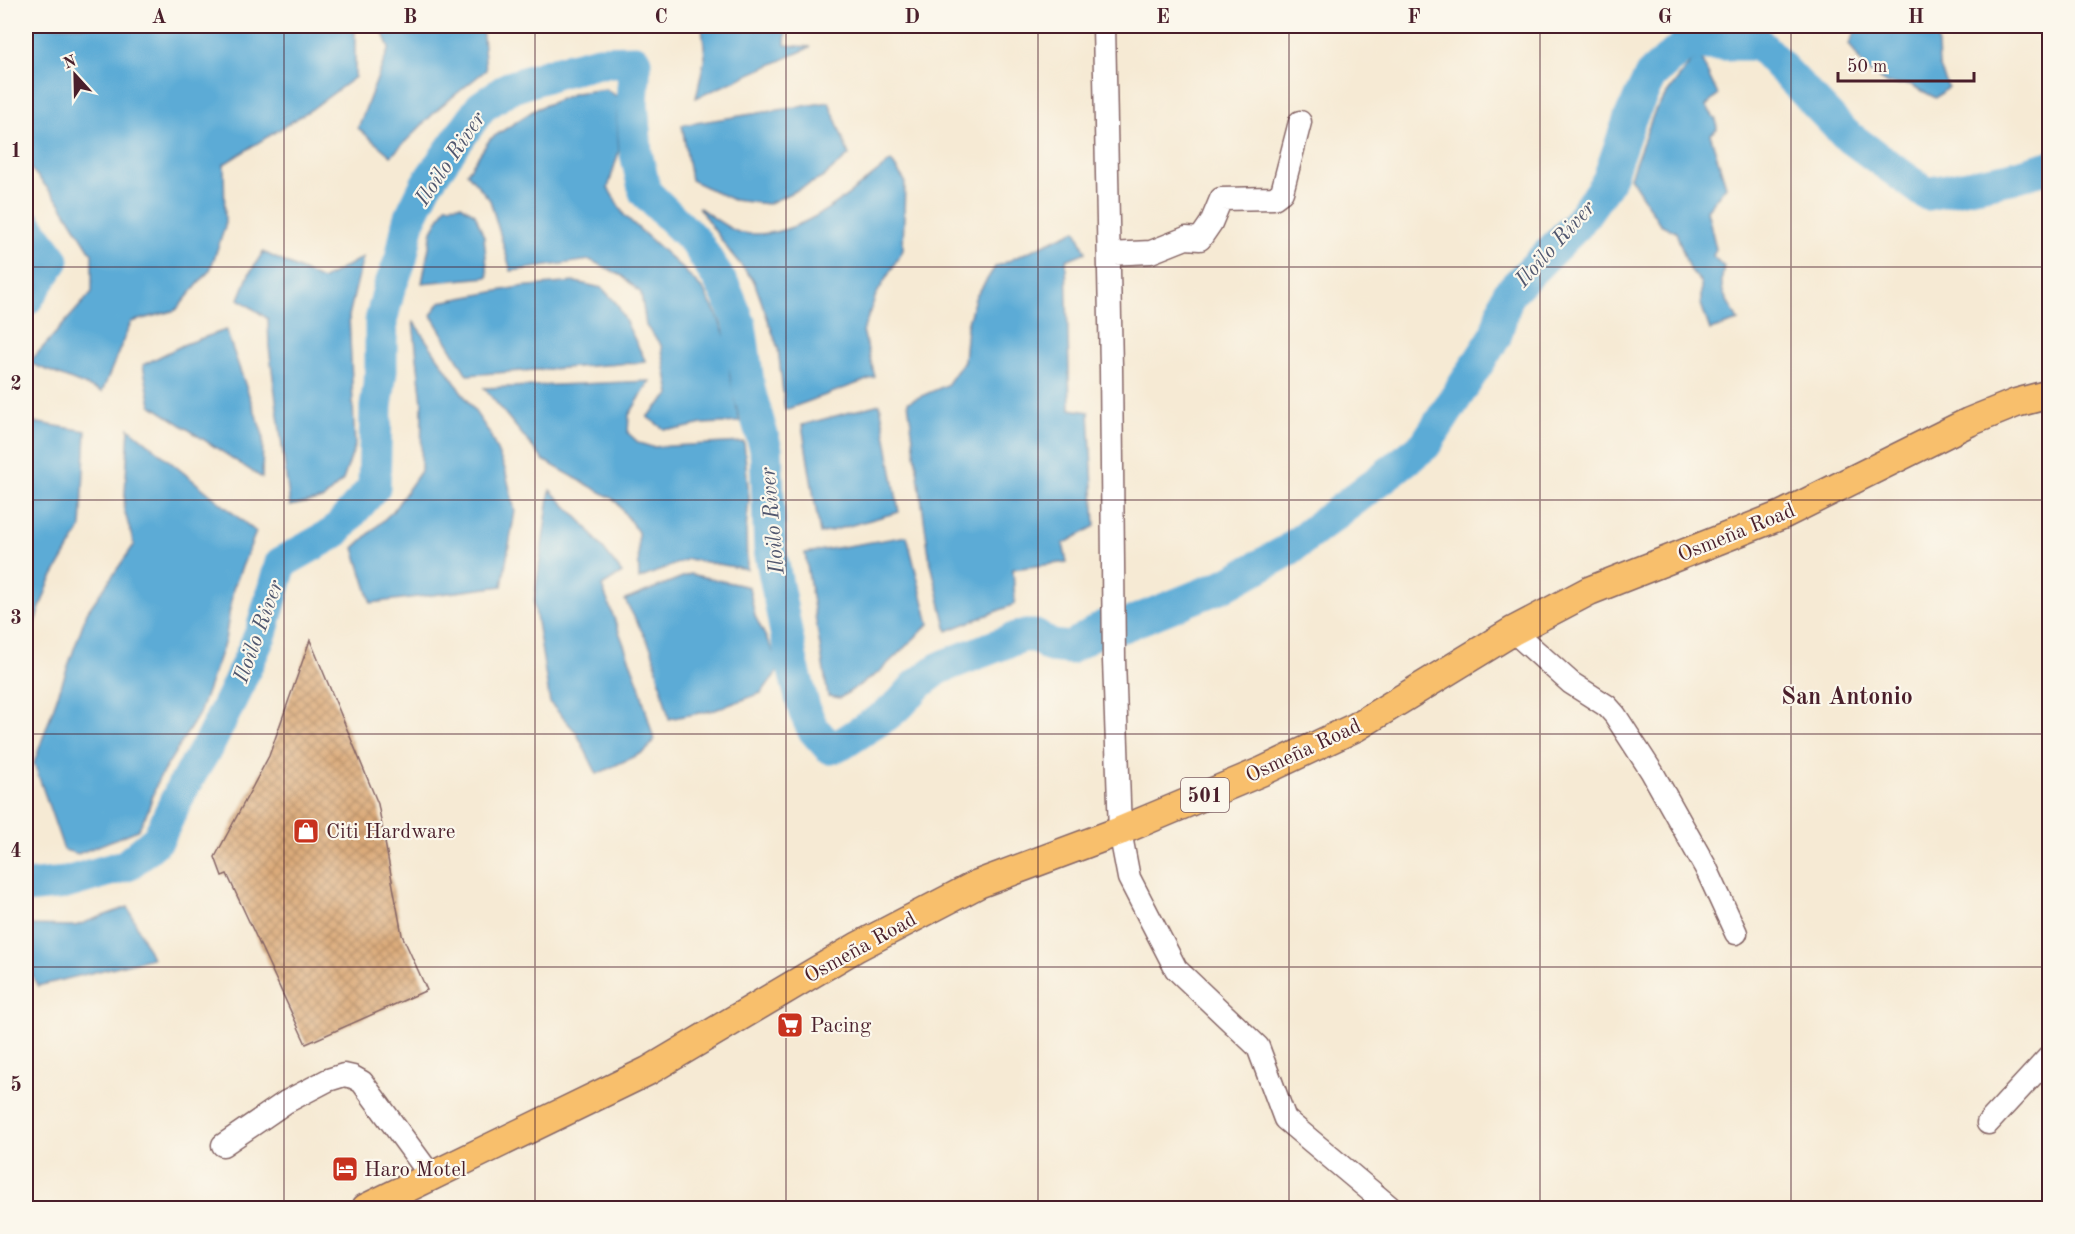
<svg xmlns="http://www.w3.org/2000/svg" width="2075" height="1234" viewBox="0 0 2075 1234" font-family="'Old Standard TT',serif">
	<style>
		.water { fill: #5babd6; stroke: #526580; stroke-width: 1.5 }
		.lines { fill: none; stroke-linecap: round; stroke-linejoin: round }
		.river { stroke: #5babd6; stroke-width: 33 }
		.building { fill: url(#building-cross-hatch) }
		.minor-casing { stroke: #866666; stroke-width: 25 }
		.major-casing { stroke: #866666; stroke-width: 31 }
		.minor { stroke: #fff; stroke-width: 22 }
		.major { stroke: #f8bf6c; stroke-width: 28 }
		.grid { fill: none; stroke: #4a1f2b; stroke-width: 1.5; stroke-opacity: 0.55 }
		.labels { text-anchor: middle; stroke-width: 4.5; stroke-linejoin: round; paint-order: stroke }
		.shield { fill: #fbf7ec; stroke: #7f6065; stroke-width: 1.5 }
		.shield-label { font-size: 20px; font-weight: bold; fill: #4a1f2b }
		.street-label { font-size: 21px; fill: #4a1f2b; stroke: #fbf7ec }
		.poi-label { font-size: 21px; fill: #4a1f2b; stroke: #fbf7ec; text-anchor: start }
		.water-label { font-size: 22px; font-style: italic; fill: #51576f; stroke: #fbf7ec }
		.quarter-label { font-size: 24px; font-weight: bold; fill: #4a1f2b; stroke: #fbf7ec }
		.neatline { fill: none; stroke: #4a1f2b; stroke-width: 2 }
		.grid-label { font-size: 20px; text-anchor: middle; font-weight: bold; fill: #4a1f2b }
	</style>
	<defs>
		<pattern id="building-cross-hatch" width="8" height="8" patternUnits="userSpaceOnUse" patternTransform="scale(1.5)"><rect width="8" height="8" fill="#dbab7a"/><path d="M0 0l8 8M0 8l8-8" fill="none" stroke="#b48b64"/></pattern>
	</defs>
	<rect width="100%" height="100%" fill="#fbf7ec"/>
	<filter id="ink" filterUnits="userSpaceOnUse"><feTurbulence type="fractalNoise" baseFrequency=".0167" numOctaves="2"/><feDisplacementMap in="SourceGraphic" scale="12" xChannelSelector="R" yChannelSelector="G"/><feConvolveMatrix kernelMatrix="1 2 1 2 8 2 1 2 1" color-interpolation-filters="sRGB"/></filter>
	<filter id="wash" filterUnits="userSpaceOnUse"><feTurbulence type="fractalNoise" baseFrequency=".008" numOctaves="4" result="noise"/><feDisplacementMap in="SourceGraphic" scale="24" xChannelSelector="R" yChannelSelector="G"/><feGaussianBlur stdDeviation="1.35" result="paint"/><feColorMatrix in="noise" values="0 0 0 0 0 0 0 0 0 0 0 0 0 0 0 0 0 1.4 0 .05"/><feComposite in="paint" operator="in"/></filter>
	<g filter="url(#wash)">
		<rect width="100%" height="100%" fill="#f6ead4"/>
		<path class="water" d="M26 26H355V77L312 109 224 164 225 227 210 270 176 310 131 322 102 392 29 363 92 292V254L60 203 26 163Z
			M380 26H482L486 70 440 107 391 156 358 128 389 48Z
			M702 26H786L785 45 811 47 696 98 705 57Z
			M1858 26H1937L1939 65 1948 87 1936 98 1909 84H1888L1865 69 1849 44Z
			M1701 59 1718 95 1706 106 1716 120 1717 129 1710 134 1726 186 1707 210 1716 249 1713 256 1724 267C1717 295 1728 298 1738 321L1710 330 1701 304V282L1689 269 1676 232 1660 224 1630 177 1655 110 1692 60Z
			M606 89 616 96 619 151 608 188 624 215 682 268 704 291 718 317 731 350 730 375 740 422 702 424 680 429H664L647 417 670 394 661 345 646 326 641 293 622 276 590 260 511 271 490 200 467 173 490 139 536 109 575 93Z
			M829 102 849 155 822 178 768 204 733 200 691 180 682 125Z
			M891 161 905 181 903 250 876 295 863 331 875 377 785 410 778 348 754 281 730 252 698 207C709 214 730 231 742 233 799 242 849 193 891 161Z
			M461 205 475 214 484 237 488 277 422 283 432 231 446 206Z
			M1076 230 1086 252 1066 260 1070 409 1089 412 1095 526 1063 544 1067 562 1013 569 1015 604 947 631 929 555 908 402 947 385 964 361 967 326 975 298 995 267Z
			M263 252 322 280 363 257 349 316 355 446 343 480 323 499 290 506 269 347 268 319 239 299 249 274Z
			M575 282 602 288 617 304 646 362 467 375 431 315 440 302 519 287Z
			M413 321 489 432 505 469 515 511 502 586 371 603 354 548 393 511 421 471 422 403Z
			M226 330 263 435 262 478 151 405 143 365 185 344Z
			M650 381 629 415 628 433 639 443 652 447 744 442 749 499 746 530 747 569 688 559 639 579 638 532 615 500 543 460 484 388Z
			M880 404 899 512 820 534 802 425Z
			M26 421 86 431 81 528 50 581 26 645Z
			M129 428 256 532 233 589 225 641 199 714 158 780 147 813 138 830 78 854 64 850 34 763 87 612 134 545 124 509Z
			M550 490 583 523 622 573 602 586 639 685 654 740 646 751 597 774 576 732 550 703 534 603Z
			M907 536 929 624 878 673 840 698 828 696 805 553Z
			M690 574 749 587 755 616 781 667 761 693 715 710 669 719 652 650 625 600Z
			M128 907 152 958 38 986 26 964V925L75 926Z"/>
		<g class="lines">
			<path class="river" d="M26 224 53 260 26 300
				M1123 626 1225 585 1287 551 1425 445 1495 337 1508 294 1577 225 1608 181 1630 118 1651 75 1686 44H1759L1845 134 1927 194 2010 178 2050 167
				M26 887 66 883 127 865 158 839 182 788 210 742 235 691 261 633 281 563 334 533 374 487 376 407 381 371V321L389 289 401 259 409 220 427 183 481 107 509 88 558 72 599 62 635 61 632 102 636 153 645 192 696 242 725 289 740 325 749 390 766 449 770 549 792 663 805 712 813 729 830 748 842 744 885 716 900 704 917 685 938 669 949 664 1022 636H1037L1050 646 1070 648 1105 626"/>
		</g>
		<g id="blocks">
			<path class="building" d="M310 640 378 804 402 935 427 990 306 1044 227 874 222 876 215 857 269 756Z"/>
		</g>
	</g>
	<g filter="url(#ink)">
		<use href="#blocks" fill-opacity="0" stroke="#866666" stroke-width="1.5"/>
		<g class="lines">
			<defs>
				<path id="minor" d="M1104 26 1111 368 1114 660 1120 831 1129 878 1176 969 1258 1047 1285 1119 1391 1208
					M1109 254 1151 252 1186 238 1200 239 1211 223 1221 199 1274 198 1282 192 1300 122
					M1513 631 1571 683 1607 706 1615 715 1652 772 1706 868 1736 933
					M1988 1123 2050 1056
					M223 1145 286 1102 328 1080 344 1075 353 1077 362 1082 431 1176"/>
				<path id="major" d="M366 1208 648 1071 857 947 978 884 1120 831 1263 771 1356 727 1513 631 1589 591 1782 515 1969 422 2016 403 2050 394"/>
			</defs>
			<use href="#minor" class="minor-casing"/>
			<use href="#major" class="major-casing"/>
			<use href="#minor" class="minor"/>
			<use href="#major" class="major"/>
		</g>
	</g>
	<path class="grid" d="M284 26V1208M535 26V1208M786 26V1208M1038 26V1208M1289 26V1208M1540 26V1208M1791 26V1208M26 267H2050M26 500H2050M26 734H2050M26 967H2050"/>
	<defs>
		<symbol id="shop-square" viewBox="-11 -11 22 22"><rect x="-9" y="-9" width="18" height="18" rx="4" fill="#c8321e" stroke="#fbf7ec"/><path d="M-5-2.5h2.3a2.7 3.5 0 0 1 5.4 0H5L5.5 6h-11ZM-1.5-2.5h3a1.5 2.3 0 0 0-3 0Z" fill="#fff"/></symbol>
		<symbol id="supermarket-square" viewBox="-11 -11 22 22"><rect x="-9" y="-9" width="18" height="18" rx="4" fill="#c8321e" stroke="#fbf7ec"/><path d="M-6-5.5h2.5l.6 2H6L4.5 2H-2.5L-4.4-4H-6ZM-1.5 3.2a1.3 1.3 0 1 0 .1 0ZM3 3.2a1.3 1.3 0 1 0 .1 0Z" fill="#fff"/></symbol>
		<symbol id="hotel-square" viewBox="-11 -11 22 22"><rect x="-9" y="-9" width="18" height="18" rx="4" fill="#c8321e" stroke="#fbf7ec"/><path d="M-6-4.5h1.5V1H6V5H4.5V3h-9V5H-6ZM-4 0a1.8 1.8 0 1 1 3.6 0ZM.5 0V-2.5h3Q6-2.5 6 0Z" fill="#fff"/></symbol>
	</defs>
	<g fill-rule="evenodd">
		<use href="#shop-square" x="291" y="816" width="30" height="30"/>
		<use href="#supermarket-square" x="775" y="1010" width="30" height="30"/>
		<use href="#hotel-square" x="330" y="1154" width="30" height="30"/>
	</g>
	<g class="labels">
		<rect class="shield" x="1181" y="778" width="48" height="34" rx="4.5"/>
		<g class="shield-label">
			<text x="1205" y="802">501</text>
		</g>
		<g class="street-label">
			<text transform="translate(1736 532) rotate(-22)" y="7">Osmeña Road</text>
			<text transform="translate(1303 750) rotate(-25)" y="7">Osmeña Road</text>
			<text transform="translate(860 947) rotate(-29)" y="7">Osmeña Road</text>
		</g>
		<g class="poi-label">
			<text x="326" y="838">Citi Hardware</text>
			<text x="810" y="1032">Pacing</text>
			<text x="364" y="1176">Haro Motel</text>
		</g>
		<g class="water-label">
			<text transform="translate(449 158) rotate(-56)" y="8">Iloilo River</text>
			<text transform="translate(1554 243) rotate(-48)" y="8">Iloilo River</text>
			<text transform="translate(771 521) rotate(-95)" y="8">Iloilo River</text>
			<text transform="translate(257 631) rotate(-70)" y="8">Iloilo River</text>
		</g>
		<g class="quarter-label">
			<text x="1847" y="704">San Antonio</text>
		</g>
	</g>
	<rect width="2075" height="1234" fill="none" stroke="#fbf7ec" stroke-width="66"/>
	<g transform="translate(75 75) rotate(338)" stroke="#fbf7ec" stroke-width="4.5" paint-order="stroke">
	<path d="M0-4.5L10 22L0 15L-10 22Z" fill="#4a1f2b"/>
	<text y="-9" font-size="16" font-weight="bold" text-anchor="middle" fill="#4a1f2b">N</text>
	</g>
	<path d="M1838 72v9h136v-9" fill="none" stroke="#4a1f2b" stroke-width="3"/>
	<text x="1847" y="72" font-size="18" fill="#4a1f2b" stroke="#fbf7ec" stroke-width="4.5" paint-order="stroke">50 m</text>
	<rect x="33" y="33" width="2009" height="1168" class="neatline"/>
	<g class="grid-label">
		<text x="159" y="23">A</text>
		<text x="410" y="23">B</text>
		<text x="661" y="23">C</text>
		<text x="912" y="23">D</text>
		<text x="1163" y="23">E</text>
		<text x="1414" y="23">F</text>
		<text x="1665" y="23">G</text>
		<text x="1916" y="23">H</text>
		<text x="16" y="157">1</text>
		<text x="16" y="390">2</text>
		<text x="16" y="624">3</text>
		<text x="16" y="857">4</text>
		<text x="16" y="1091">5</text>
	</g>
</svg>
